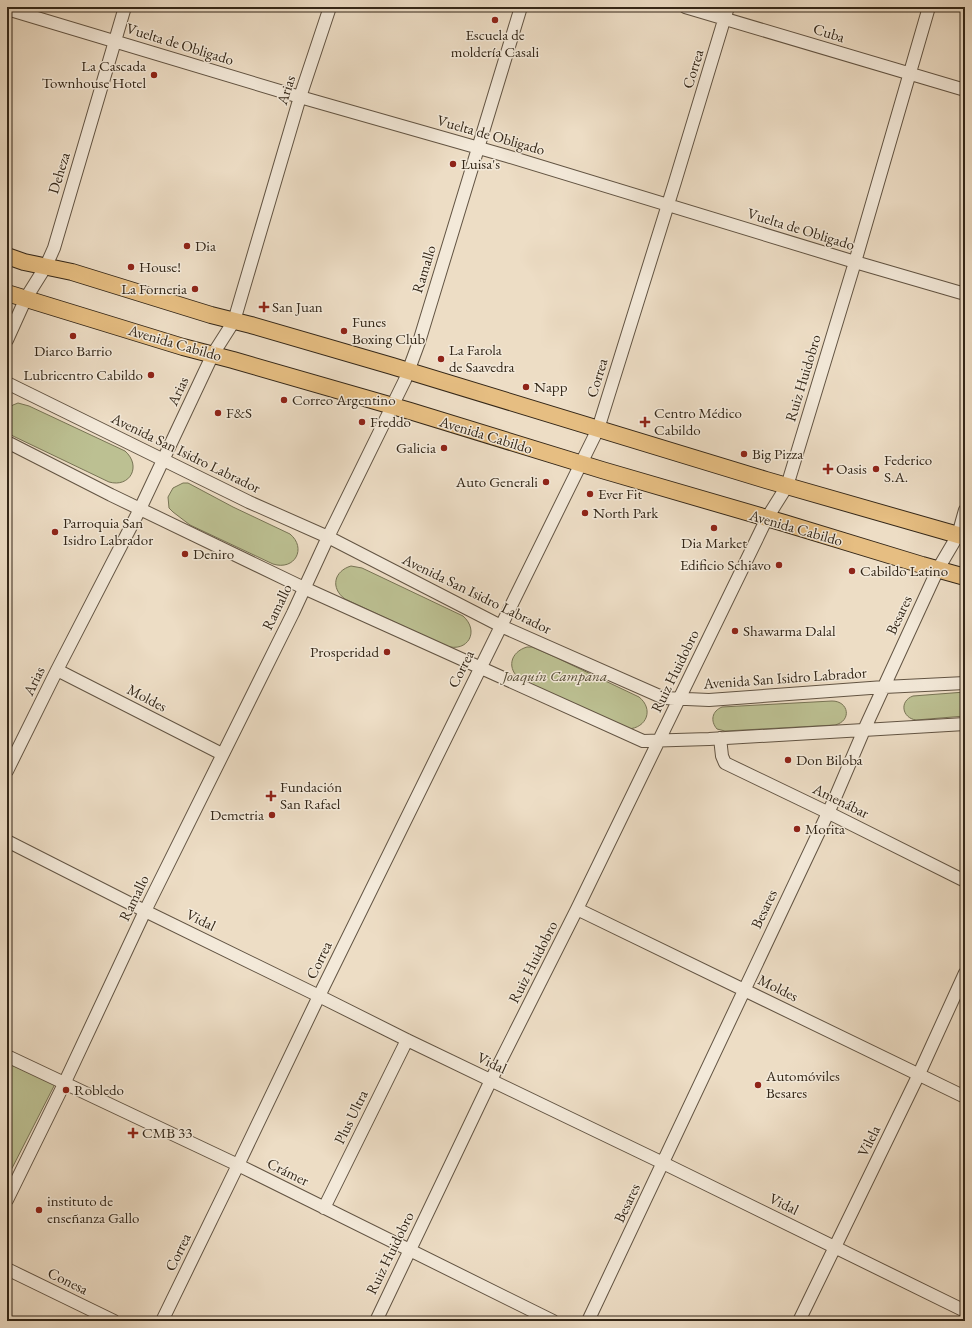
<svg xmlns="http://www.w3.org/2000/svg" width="972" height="1328" viewBox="0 0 972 1328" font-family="'EB Garamond',serif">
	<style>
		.green { fill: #bcc092; stroke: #787455 }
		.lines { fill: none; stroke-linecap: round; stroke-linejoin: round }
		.minor-casing { stroke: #625443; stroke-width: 14 }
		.major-casing { stroke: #342718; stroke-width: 18 }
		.minor { stroke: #f3e9d9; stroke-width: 12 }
		.major { stroke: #e6be82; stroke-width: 16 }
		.poi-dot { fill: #8f2418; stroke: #f3e9d9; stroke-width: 1.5 }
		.labels { text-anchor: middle; stroke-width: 3; stroke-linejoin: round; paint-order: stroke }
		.street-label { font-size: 15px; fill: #342718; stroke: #f3e9d9 }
		.poi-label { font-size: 15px; fill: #342718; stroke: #f3e9d9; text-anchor: start }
		.park-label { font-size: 15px; font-style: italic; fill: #564d36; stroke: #f3e9d9 }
	</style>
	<rect width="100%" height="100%" fill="#edddc5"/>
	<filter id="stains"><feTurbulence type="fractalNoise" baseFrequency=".005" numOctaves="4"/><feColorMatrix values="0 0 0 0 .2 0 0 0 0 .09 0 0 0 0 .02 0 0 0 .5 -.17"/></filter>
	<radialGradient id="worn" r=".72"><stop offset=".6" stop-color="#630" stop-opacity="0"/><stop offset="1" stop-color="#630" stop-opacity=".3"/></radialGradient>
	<path class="green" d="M18 403 29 406 125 451C142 466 130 488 109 482L13 436 7 431V410L13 405Z
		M183 483H188L233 507 290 534C307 548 295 571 273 564L190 525 173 512 169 508 168 497 173 488Z
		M351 566 362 568 463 616C480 631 468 653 446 646L345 599C330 588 334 571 351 566Z
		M527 647H532L555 657 639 697C654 709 647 728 628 729L521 680C506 669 510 652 527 647Z
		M965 692V716L916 720C902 718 899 701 913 696Z
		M832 701C849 701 852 721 835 725L725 731 717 729C710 721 712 711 722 707Z
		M7 1063 55 1084 7 1178Z"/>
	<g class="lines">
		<defs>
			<path id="minor" d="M685 7 965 90
				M7 9 300 97 507 156 855 262 965 294
				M7 340 26 298 46 266 54 248 125 7
				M7 383 249 502 328 537 501 626 664 698 709 700 884 687 965 683
				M7 442 111 495 304 588 643 741 709 739 965 724
				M57 670 222 754
				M720 738 722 756 725 763 827 812 965 881
				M7 771 57 670 140 509 213 354 234 321 300 97 330 7
				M7 841 145 911 319 996 407 1040 663 1163 965 1311
				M577 909 965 1097
				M7 1056 238 1165 553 1321
				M7 1200 64 1084 145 911 293 613 328 537 405 380 419 342 521 7
				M324 1208 407 1040
				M7 1269 114 1321
				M162 1321 238 1165 319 996 598 429 675 182 728 7
				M376 1321 491 1080 577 909 767 518 787 486 855 262 929 7
				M588 1321 835 798 864 730 938 569 958 535 965 510
				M799 1321 919 1074 965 973"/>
			<path id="major" d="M7 256 24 262 72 272 211 315 251 325 392 366 766 480 965 537
				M7 293 183 347 233 360 410 411 602 470 784 523 922 565 965 577"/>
		</defs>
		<use href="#minor" class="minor-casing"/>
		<use href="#major" class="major-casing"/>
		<use href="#minor" class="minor"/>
		<use href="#major" class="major"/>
	</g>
	<g class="poi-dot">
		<circle cx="495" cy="20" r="4"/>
		<circle cx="154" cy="75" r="4"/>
		<circle cx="453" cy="164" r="4"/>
		<circle cx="187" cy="246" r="4"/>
		<circle cx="131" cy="267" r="4"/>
		<circle cx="195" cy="289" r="4"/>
		<path d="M262 301h4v4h4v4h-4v4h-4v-4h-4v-4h4z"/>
		<circle cx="344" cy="331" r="4"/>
		<circle cx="73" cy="336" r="4"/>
		<circle cx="441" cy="359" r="4"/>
		<circle cx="151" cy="375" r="4"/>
		<circle cx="526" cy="387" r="4"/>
		<circle cx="284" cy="400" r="4"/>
		<circle cx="218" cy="413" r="4"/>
		<circle cx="362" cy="422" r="4"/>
		<path d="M643 416h4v4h4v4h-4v4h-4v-4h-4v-4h4z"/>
		<circle cx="444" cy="448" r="4"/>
		<circle cx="744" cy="454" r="4"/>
		<path d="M826 463h4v4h4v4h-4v4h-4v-4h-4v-4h4z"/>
		<circle cx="876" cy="469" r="4"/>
		<circle cx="546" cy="482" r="4"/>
		<circle cx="590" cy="494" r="4"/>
		<circle cx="585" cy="513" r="4"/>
		<circle cx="714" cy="528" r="4"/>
		<circle cx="55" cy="532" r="4"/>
		<circle cx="185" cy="554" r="4"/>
		<circle cx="779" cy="565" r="4"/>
		<circle cx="852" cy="571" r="4"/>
		<circle cx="735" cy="631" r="4"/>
		<circle cx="387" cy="652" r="4"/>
		<circle cx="788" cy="760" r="4"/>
		<path d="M269 790h4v4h4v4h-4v4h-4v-4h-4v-4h4z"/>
		<circle cx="272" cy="815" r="4"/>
		<circle cx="797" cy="829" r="4"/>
		<circle cx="758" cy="1085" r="4"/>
		<circle cx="66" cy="1090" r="4"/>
		<path d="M131 1127h4v4h4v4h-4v4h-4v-4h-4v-4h4z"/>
		<circle cx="39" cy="1210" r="4"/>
	</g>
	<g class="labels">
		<g class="street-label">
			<text transform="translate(829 33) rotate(17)" y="5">Cuba</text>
			<text transform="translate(180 44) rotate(17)" y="5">Vuelta de Obligado</text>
			<text transform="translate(693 69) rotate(-73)" y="5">Correa</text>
			<text transform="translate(286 90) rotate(-72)" y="5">Arias</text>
			<text transform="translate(491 135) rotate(16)" y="5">Vuelta de Obligado</text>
			<text transform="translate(59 173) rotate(-73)" y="5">Deheza</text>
			<text transform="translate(801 229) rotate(17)" y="5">Vuelta de Obligado</text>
			<text transform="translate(424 269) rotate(-73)" y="5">Ramallo</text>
			<text transform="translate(175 343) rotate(16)" y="5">Avenida Cabildo</text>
			<text transform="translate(597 378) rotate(-73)" y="5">Correa</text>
			<text transform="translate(803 378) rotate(-73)" y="5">Ruiz Huidobro</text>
			<text transform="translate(178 391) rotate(-65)" y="5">Arias</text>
			<text transform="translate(486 435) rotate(17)" y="5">Avenida Cabildo</text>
			<text transform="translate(186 453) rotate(26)" y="5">Avenida San Isidro Labrador</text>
			<text transform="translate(796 528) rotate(16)" y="5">Avenida Cabildo</text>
			<text transform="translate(477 594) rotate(26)" y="5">Avenida San Isidro Labrador</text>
			<text transform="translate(277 607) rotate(-64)" y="5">Ramallo</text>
			<text transform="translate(899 615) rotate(-65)" y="5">Besares</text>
			<text transform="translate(461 669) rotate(-63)" y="5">Correa</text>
			<text transform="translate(675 671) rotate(-64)" y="5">Ruiz Huidobro</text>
			<text transform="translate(785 678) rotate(-4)" y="5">Avenida San Isidro Labrador</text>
			<text transform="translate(34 681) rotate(-64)" y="5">Arias</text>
			<text transform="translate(147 698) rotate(27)" y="5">Moldes</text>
			<text transform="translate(841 801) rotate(26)" y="5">Amenábar</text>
			<text transform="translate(134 898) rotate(-64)" y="5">Ramallo</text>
			<text transform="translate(764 909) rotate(-65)" y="5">Besares</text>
			<text transform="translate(201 920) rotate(26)" y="5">Vidal</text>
			<text transform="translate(319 960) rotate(-64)" y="5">Correa</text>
			<text transform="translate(533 962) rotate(-63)" y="5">Ruiz Huidobro</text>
			<text transform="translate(778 988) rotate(26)" y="5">Moldes</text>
			<text transform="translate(492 1063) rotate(25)" y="5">Vidal</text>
			<text transform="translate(351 1117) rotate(-64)" y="5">Plus Ultra</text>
			<text transform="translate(869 1141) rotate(-64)" y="5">Vilela</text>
			<text transform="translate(288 1172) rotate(26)" y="5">Crámer</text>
			<text transform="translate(627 1203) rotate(-65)" y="5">Besares</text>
			<text transform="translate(784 1204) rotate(26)" y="5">Vidal</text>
			<text transform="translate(178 1252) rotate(-64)" y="5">Correa</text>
			<text transform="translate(390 1253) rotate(-64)" y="5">Ruiz Huidobro</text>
			<text transform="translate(68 1281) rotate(26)" y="5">Conesa</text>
		</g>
		<g class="poi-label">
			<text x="495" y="40" text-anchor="middle">Escuela de<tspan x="495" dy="17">moldería Casali</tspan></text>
			<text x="146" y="71" text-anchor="end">La Cascada<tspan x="146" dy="17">Townhouse Hotel</tspan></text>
			<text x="461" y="169">Luisa's</text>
			<text x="195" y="251">Dia</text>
			<text x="139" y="272">House!</text>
			<text x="187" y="294" text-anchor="end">La Forneria</text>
			<text x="272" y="312">San Juan</text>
			<text x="352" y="327">Funes<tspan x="352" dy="17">Boxing Club</tspan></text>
			<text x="449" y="355">La Farola<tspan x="449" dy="17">de Saavedra</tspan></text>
			<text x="73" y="356" text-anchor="middle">Diarco Barrio</text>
			<text x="143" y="380" text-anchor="end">Lubricentro Cabildo</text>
			<text x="534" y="392">Napp</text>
			<text x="292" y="405">Correo Argentino</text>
			<text x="226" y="418">F&amp;S</text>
			<text x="654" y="418">Centro Médico<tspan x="654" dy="17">Cabildo</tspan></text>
			<text x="370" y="427">Freddo</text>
			<text x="436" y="453" text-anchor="end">Galicia</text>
			<text x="752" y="459">Big Pizza</text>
			<text x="884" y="465">Federico<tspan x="884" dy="17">S.A.</tspan></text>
			<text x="836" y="474">Oasis</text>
			<text x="538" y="487" text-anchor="end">Auto Generali</text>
			<text x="598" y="499">Ever Fit</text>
			<text x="593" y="518">North Park</text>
			<text x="63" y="528">Parroquia San<tspan x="63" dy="17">Isidro Labrador</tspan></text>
			<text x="714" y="548" text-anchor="middle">Dia Market</text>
			<text x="193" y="559">Deniro</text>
			<text x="771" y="570" text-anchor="end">Edificio Schiavo</text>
			<text x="860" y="576">Cabildo Latino</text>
			<text x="743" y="636">Shawarma Dalal</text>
			<text x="379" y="657" text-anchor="end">Prosperidad</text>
			<text x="796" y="765">Don Biloba</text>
			<text x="280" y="792">Fundación<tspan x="280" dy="17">San Rafael</tspan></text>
			<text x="264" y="820" text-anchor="end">Demetria</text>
			<text x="805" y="834">Morita</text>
			<text x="766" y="1081">Automóviles<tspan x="766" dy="17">Besares</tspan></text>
			<text x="74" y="1095">Robledo</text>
			<text x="142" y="1138">CMB 33</text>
			<text x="47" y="1206">instituto de<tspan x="47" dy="17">enseñanza Gallo</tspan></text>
		</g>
		<g class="park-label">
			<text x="555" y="681">Joaquín Campana</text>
		</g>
	</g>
	<rect width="972" height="1328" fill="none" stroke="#edddc5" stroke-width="24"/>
	<rect x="8" y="8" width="956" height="1312" fill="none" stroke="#342718" stroke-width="2"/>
	<rect x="12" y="12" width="948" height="1304" fill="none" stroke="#342718"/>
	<rect width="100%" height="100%" filter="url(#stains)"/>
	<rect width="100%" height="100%" fill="url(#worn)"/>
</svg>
